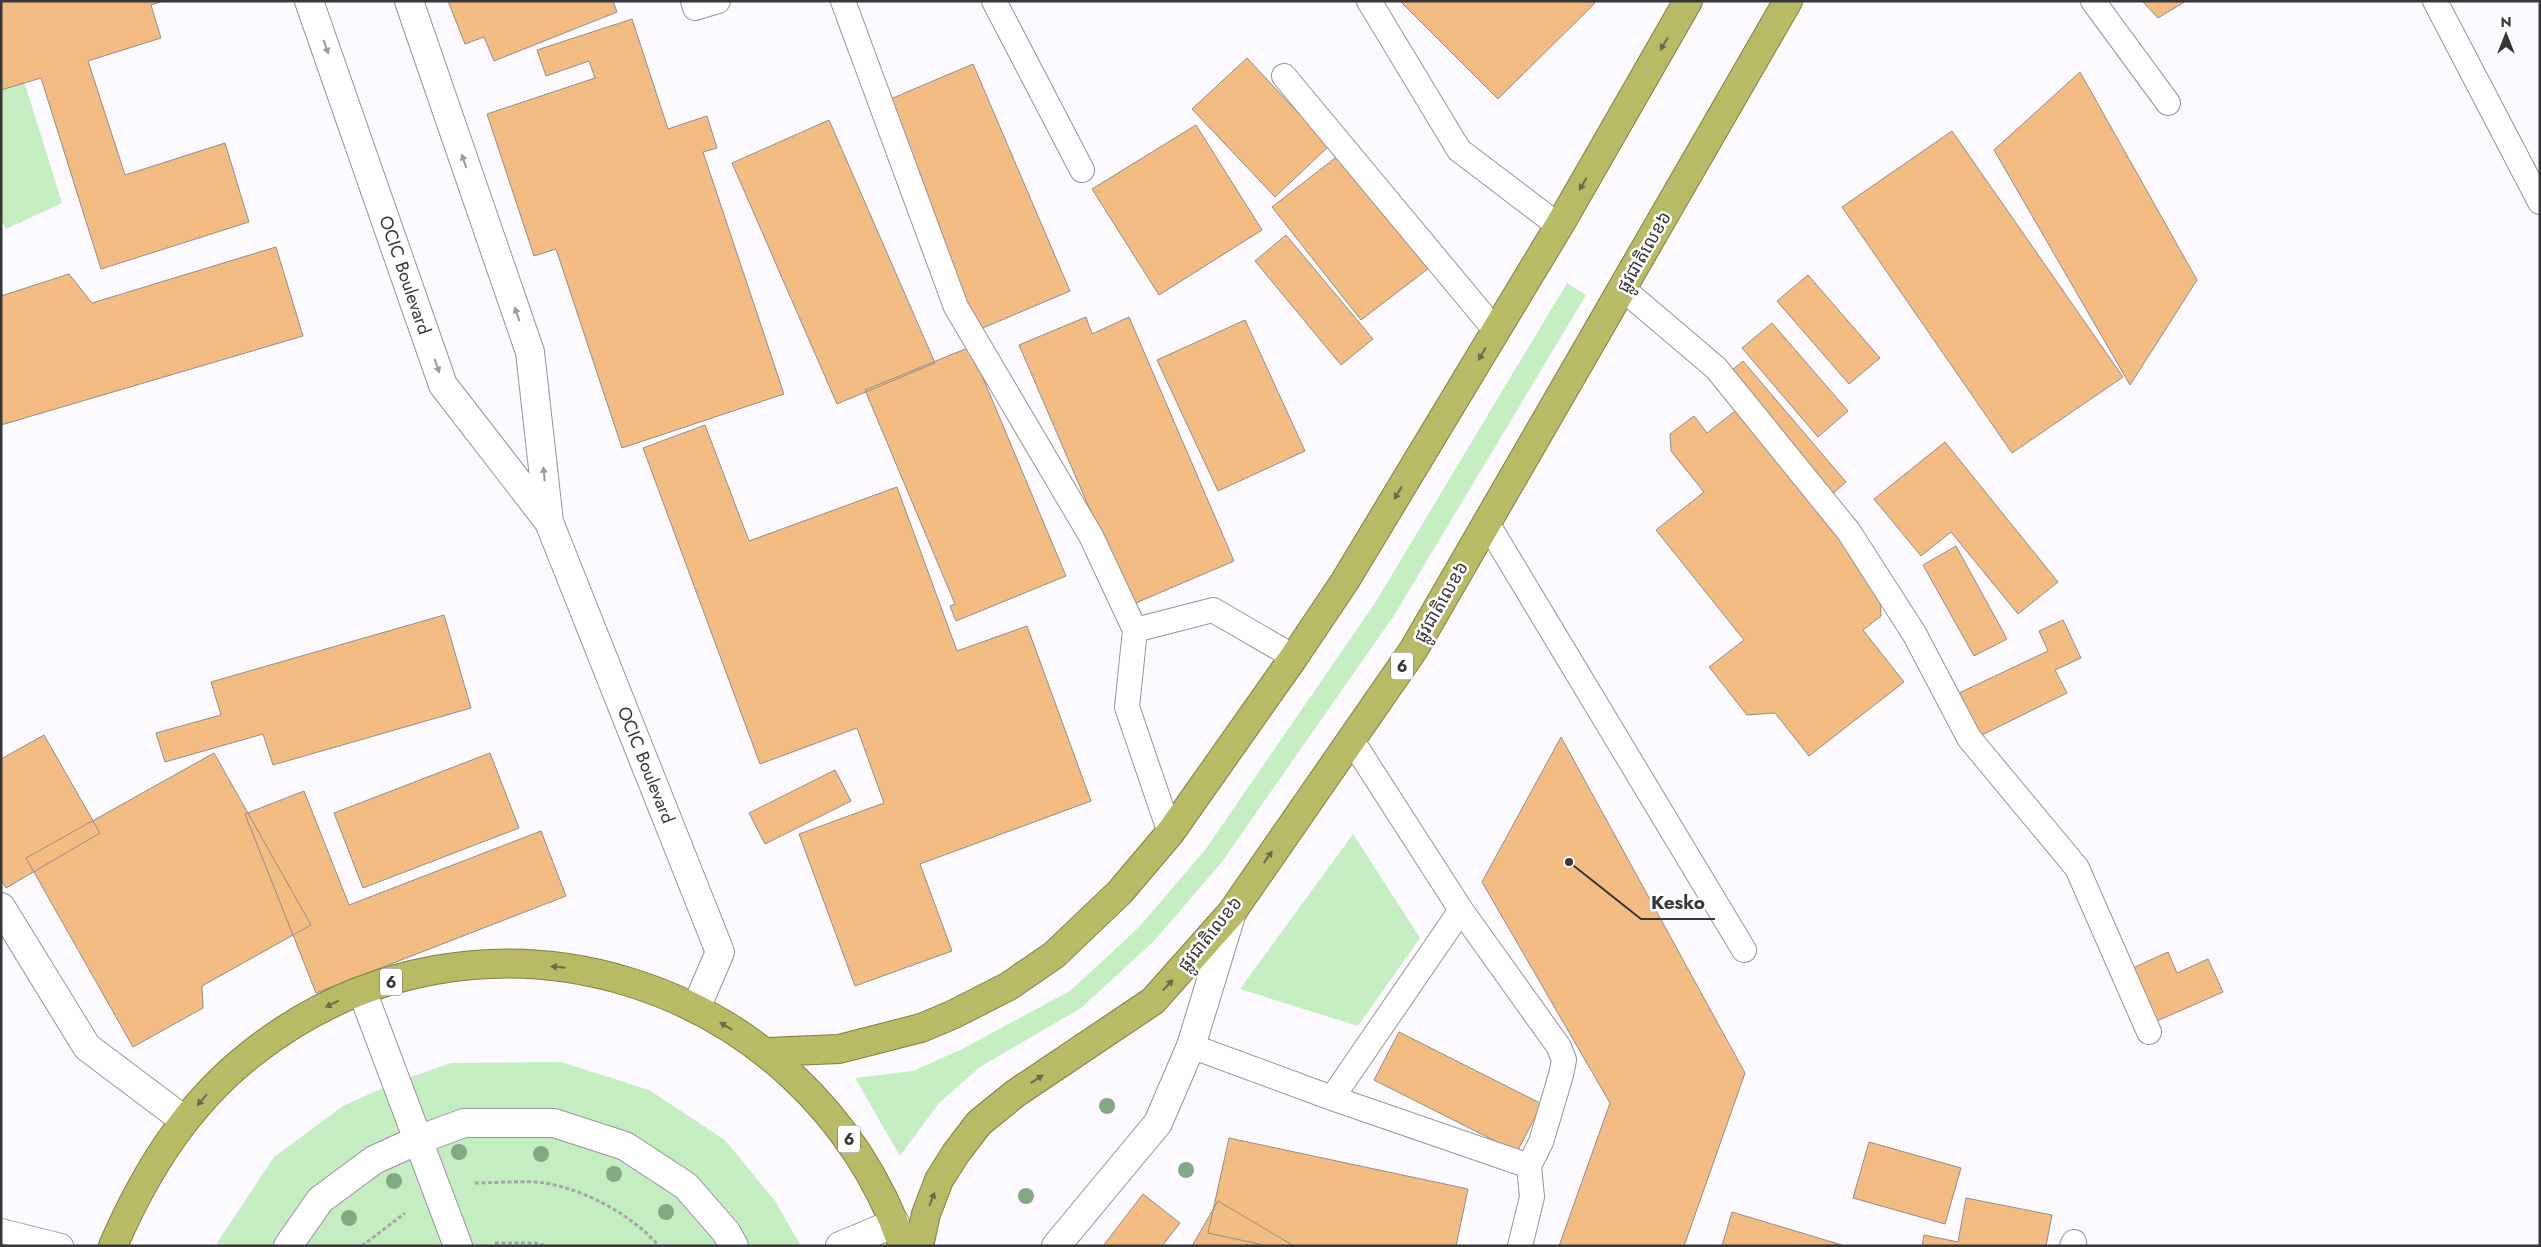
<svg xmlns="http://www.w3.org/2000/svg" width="2541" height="1247" viewBox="0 0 2541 1247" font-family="Jost,'Noto Sans Khmer',sans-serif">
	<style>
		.green { fill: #c4eec2 }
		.building { fill: #f3bc83; stroke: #938d88 }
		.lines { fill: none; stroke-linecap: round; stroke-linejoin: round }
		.service-casing { stroke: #96939a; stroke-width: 26 }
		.pedestrian-casing { stroke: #96939a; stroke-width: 30 }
		.minor-casing { stroke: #96939a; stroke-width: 30 }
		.tertiary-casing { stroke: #96939a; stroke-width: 30 }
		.trunk-casing { stroke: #7f803d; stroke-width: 30 }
		.path { stroke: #a6a4a9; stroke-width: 3; stroke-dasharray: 4 2.5; stroke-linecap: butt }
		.service { stroke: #fff; stroke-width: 24 }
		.pedestrian { stroke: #fff; stroke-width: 28 }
		.minor { stroke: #fff; stroke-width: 28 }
		.tertiary { stroke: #fff; stroke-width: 28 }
		.trunk { stroke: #b8ba66; stroke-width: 28 }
		.tree { fill: #82a984 }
		.oneway { fill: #6b6b4b }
		.oneway2 { fill: #9b9a9c }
		.labels { text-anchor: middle; stroke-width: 5; stroke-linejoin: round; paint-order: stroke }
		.shield { fill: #fff; stroke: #737274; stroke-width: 1 }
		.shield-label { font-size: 16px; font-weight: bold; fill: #373639 }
		.street-label { font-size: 18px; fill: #373639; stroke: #fff }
		.leader { fill: none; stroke: #373639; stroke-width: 2 }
		.callout-dot { fill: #373639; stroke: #fff; stroke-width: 2 }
		.callout-label { font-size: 19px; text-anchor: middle; font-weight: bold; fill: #373639; stroke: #fff; stroke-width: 5; stroke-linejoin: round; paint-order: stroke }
	</style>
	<rect width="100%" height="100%" fill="#fcfaff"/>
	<path class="green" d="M1 7 62 203 6 229 1 219Z
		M1567 283 1586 295 1395 614 1221 863 1154 941 1081 1008 980 1067 939 1103 900 1156 855 1078 913 1071 962 1049 1070 991 1139 927 1205 850 1375 603Z
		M1353 834 1420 938 1358 1026 1240 989Z
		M561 1062 649 1090 725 1140 775 1201 801 1246H215L274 1157 343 1106 396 1082 451 1063Z"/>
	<path class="building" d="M1 1H163L151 5 161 38 88 61 125 175 225 143 249 222 101 269 41 78 1 90Z
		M448 1H613L617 12 494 61 484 37 465 44Z
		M1400 1H1593L1595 3 1498 99Z
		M2142 1H2186L2158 18Z
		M632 19 668 129 707 116 717 148 703 152 784 394 622 448 556 249 534 256 487 114 595 78 589 61 546 76 537 50Z
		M1247 58 1329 146 1275 197 1192 109Z
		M973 64 1070 291 978 330 881 103Z
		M2080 72 2197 280 2130 385 1994 150Z
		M829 120 935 363 837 404 732 163Z
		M1196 125 1262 230 1159 295 1092 189Z
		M1952 131 2123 377 2012 453 1842 207Z
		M1339 155 1429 268 1361 320 1272 207Z
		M1286 235 1373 339 1341 365 1255 261Z
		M276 247 303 336 1 425V296L69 274 92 303Z
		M1808 275 1880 358 1849 384 1777 301Z
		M1086 317 1092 334 1129 317 1234 561 1131 605 1019 345Z
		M1245 320 1305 451 1218 491 1157 360Z
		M1772 323 1848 411 1818 437 1742 348Z
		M970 347 1066 576 956 621 950 606 955 604 865 390Z
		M1743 361 1846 482 1829 497 1726 375Z
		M1735 411 1817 505 1879 584 1881 616 1863 630 1904 682 1809 756 1775 713 1747 715 1709 667 1744 640 1656 530 1704 492 1671 451 1670 434 1694 416 1707 433Z
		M705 425 749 541 897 487 957 651 1027 626 1091 801 920 864 952 951 855 986 799 834 884 803 857 728 760 764 643 448Z
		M1945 442 2058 582 2018 614 1951 532 1921 556 1874 499Z
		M1956 546 2007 639 1974 656 1923 565Z
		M444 615 471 708 273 765 263 734 165 762 156 733 221 715 211 682Z
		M2063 620 2081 658 2055 670 2067 693 1980 736 1959 693 2048 651 2039 631Z
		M44 735 100 833 6 888 1 880V759Z
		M1561 737 1745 1073 1684 1246H1559L1610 1103 1482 882Z
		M214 753 311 925 202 986 203 1008 133 1047 26 858Z
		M490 753 519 828 363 888 334 813Z
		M835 770 851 801 765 844 749 813Z
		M304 791 349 905 541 831 566 896 316 993 245 814Z
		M2168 952 2177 973 2208 959 2223 992 2150 1024 2126 971Z
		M1399 1032 1542 1104 1517 1152 1374 1080Z
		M1229 1138 1468 1189 1456 1246H1268L1208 1233Z
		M1869 1142 1961 1168 1945 1224 1853 1198Z
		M1143 1194 1180 1223 1162 1246H1103Z
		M1966 1198 2052 1215 2046 1246H1922L1924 1235 1958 1242Z
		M1218 1201 1294 1246H1192Z
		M1732 1212 1842 1245 1722 1246Z"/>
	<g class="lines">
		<defs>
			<path id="service" d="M693 1 695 8 718 1
				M843 1 956 307 1091 536 1135 630
				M994 1 1082 170
				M1369 1 1459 150 1559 226
				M2093 1 2168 103
				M2435 1 2540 202
				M1284 76 1496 331
				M1623 289 1716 368 1849 532 1915 635 1969 738 2077 868 2149 1032
				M1487 523 1744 950
				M1351 739 1461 910 1559 1047 1564 1060 1561 1075 1541 1142 1529 1166 1532 1197 1520 1246
				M1170 833 1127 707 1135 630 1213 610 1294 657
				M1191 1046 1332 1098 1529 1166
				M1332 1098 1461 910
				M1 1231 61 1246
				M2072 1246 2074 1242"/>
			<path id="pedestrian" d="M362 991 458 1246
				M288 1246 320 1200 374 1160 418 1140 464 1123H554L625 1146 686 1186 726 1232 734 1246
				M840 1246 895 1223"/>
			<path id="minor" d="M1056 1246 1158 1123 1191 1046 1232 912"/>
			<path id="tertiary" d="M309 1 443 385 549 522
				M409 1 530 352 549 522 720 952 696 1008
				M1 907 87 1047 184 1120"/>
			<path id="trunk" d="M767 1052 839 1049 921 1028 952 1015 1009 986 1054 955 1120 892 1170 833 1294 657 1345 581 1559 226 1688 1
				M113 1246C145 1172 187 1104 251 1054 478 874 808 976 903 1246
				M919 1246 926 1214 939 1180 956 1153 979 1123 1016 1093 1153 1001 1232 912 1414 649 1788 1"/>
		</defs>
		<use href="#service" class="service-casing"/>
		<use href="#pedestrian" class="pedestrian-casing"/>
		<use href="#minor" class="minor-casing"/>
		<use href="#tertiary" class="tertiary-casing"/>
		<use href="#trunk" class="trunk-casing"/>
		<path class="path" d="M475 1183C497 1183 523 1180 545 1183 586 1190 632 1215 659 1246
			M495 1243H536L546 1246
			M362 1246 405 1213"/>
		<use href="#service" class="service"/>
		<use href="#pedestrian" class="pedestrian"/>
		<use href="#minor" class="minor"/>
		<use href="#tertiary" class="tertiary"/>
		<use href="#trunk" class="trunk"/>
	</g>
	<g class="tree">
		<circle cx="1107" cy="1106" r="8"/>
		<circle cx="459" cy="1152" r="8"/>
		<circle cx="541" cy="1154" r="8"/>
		<circle cx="1186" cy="1170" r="8"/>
		<circle cx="614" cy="1174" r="8"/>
		<circle cx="394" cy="1181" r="8"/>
		<circle cx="1026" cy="1196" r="8"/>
		<circle cx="666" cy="1212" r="8"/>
		<circle cx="349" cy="1218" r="8"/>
	</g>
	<defs><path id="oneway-solid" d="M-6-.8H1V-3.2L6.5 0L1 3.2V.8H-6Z" transform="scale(1.25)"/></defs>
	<g class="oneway">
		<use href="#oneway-solid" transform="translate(1664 44) rotate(120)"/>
		<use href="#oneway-solid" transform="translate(1583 184) rotate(120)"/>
		<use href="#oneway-solid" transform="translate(1482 354) rotate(121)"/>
		<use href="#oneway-solid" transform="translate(1398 493) rotate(121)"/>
		<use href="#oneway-solid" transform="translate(1268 857) rotate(-55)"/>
		<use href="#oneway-solid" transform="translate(558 967) rotate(-174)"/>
		<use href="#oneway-solid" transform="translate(1168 985) rotate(-47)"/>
		<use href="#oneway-solid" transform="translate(332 1004) rotate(154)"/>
		<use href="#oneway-solid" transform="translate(726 1026) rotate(-148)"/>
		<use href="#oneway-solid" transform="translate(1037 1079) rotate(-33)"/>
		<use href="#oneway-solid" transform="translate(202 1100) rotate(131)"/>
		<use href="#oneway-solid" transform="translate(932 1199) rotate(-69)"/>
	</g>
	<g class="oneway2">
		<use href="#oneway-solid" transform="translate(326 47) rotate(71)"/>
		<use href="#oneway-solid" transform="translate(464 161) rotate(-109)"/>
		<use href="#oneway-solid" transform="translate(517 314) rotate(-109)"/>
		<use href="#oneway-solid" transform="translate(437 366) rotate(71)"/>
		<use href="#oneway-solid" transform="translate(544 474) rotate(-96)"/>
	</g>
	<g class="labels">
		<g class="shield">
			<rect x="1391" y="652.5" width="22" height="27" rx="4"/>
			<rect x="380" y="968.5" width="22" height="27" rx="4"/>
			<rect x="838" y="1125.5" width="22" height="27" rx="4"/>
		</g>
		<g class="shield-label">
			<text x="1402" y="672">6</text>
			<text x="391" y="988">6</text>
			<text x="849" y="1145">6</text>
		</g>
		<g class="street-label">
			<text transform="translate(1644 252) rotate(-60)" y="6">ផ្លូវជាតិលេខ៦</text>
			<text transform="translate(405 275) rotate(71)" y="6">OCIC Boulevard</text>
			<text transform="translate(1441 602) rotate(-60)" y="6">ផ្លូវជាតិលេខ៦</text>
			<text transform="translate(646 765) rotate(68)" y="6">OCIC Boulevard</text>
			<text transform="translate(1210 934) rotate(-51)" y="6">ផ្លូវជាតិលេខ៦</text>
		</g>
	</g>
	<path class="leader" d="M1569 862L1641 919H1715"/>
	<circle class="callout-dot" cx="1569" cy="862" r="5"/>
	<g class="callout-label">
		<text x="1678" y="909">Kesko</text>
	</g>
	<rect width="2541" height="1247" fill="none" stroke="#373639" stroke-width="5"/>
	<g transform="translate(2506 35)" stroke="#ffffff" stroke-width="4" paint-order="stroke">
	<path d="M0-4L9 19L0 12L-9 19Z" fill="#373639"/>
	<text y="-8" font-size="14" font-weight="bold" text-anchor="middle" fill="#373639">N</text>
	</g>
</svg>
